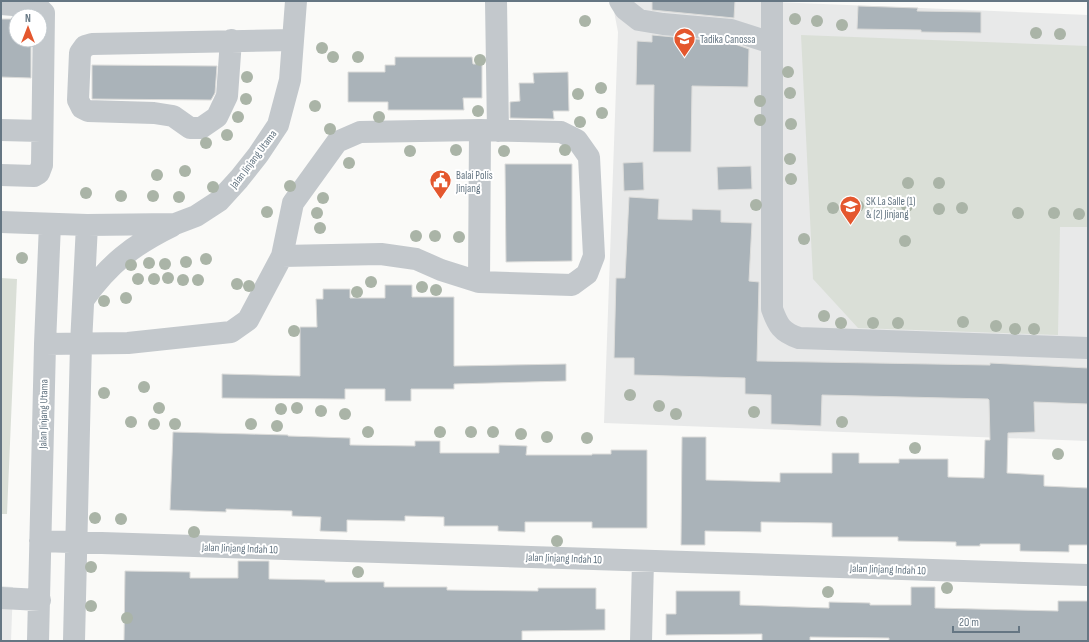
<svg xmlns="http://www.w3.org/2000/svg" width="1089" height="642" viewBox="0 0 1089 642" font-family="'Sofia Sans Condensed',sans-serif">
	<style>
		.built { fill: #e8e9e9 }
		.green { fill: #dadfd7 }
		.building { fill: #aab3b9; stroke: #dcdcda }
		.lines { fill: none; stroke-linecap: round; stroke-linejoin: round }
		.minor { stroke: #c3c8cc; stroke-width: 22 }
		.tree { fill: #aab4a7 }
		.labels { text-anchor: middle; stroke-width: 4; stroke-linejoin: round; paint-order: stroke }
		.poi-label { font-size: 11px; fill: #657683; stroke: #fff; text-anchor: start }
		.street-label { font-size: 11px; fill: #657683; stroke: #fff }
	</style>
	<rect width="100%" height="100%" fill="#fafaf8"/>
	<path class="built" d="M612 1H750L1088 15V441L604 423 618 32Z
		M1 586 13 587 11 641H1Z"/>
	<path class="green" d="M801 35 1088 46V227H1060L1058 335 858 328 813 279Z
		M1 278 17 279 7 514H1Z"/>
	<path class="building" d="M652 1H735L734 18 652 10Z
		M858 6 918 8 917 11 981 12V33L921 32V30L857 29Z
		M1 19H16V40H31V78L1 77Z
		M652 35 729 42 749 49 748 87 692 86 691 152H653L654 85H636L637 41 652 42Z
		M395 57H472L473 64H482V98H463L464 110H388V102H348V72H385V65H395Z
		M92 65 217 66 215 93 211 100 92 99Z
		M568 72 569 111H553L554 119 510 118V102L520 101 519 83H534L533 73Z
		M643 162 644 190 624 191 623 163Z
		M505 164H572V261L506 262Z
		M751 166 752 189 718 190 717 167Z
		M629 197 659 199 658 219 692 220V209L721 210V222L752 223 749 281 759 282 757 361 990 365V363L1088 368V404L1034 402 1035 432 1008 433 1007 473 1044 475V486L1088 488V545H1069V552L1020 551V544H980V546H956V542L898 541V537H832V523L761 522V532L705 531V545H681L682 437H706V480L780 482V473H832V453H859V463H899V459H948V477L984 478 985 440H990L989 400 988 399 822 395 821 426 771 424V395L745 394V378L634 375V358H614L616 278H625Z
		M385 285H412V297H454V366L566 364V381L454 384V389H411V401H385V389H345V399L222 398V374L300 376V327H317L316 299H323V289H350V298H385Z
		M173 432 288 435V436L350 438V445L415 446V441H440V453H499V445L527 446 526 455H592V454H611V450H647V528H592V522H525V532L498 531V526H444V517L405 516V521L347 520V532L320 531 321 517 292 516V511L226 509V512L170 510Z
		M238 561H269V579L325 580V582H384V587H447V590L538 591V588H596V609H605V630L522 631V641H124L125 571 190 572V578H238Z
		M911 587H935V608L1058 611V601H1088V641H889V638L810 637V641H762V634L666 635V614H676V591H740V605L829 608V602L870 603V605H911Z"/>
	<g class="lines">
		<path class="minor" d="M496 1 498 131
			M620 1 625 9 639 20 663 24 731 30 772 43
			M772 1V309C778 325 781 332 799 338L1088 348
			M1 4 38 7 44 13 42 165 39 173 34 176 1 175
			M231 40 227 96 217 117 201 128H190L173 116 154 113 88 111 82 108 78 100 80 53 85 46 92 44 293 40
			M1 130 41 131
			M1 222 87 225 175 224 196 216 219 201 239 179 258 155 278 125 290 80 296 1
			M479 282 480 130
			M84 299C109 264 133 245 172 226
			M45 344 128 343 231 332 248 320 282 256 293 203 337 142 360 132 480 130 561 132 577 140 589 157 594 256 587 274 572 285 479 282 441 270 416 259 381 254 282 256
			M40 541 1088 575
			M1 598 40 600
			M38 641 45 344 50 224
			M74 641 81 344 87 225
			M641 641 643 561"/>
	</g>
	<g class="tree">
		<circle cx="795" cy="19" r="6"/>
		<circle cx="585" cy="21" r="6"/>
		<circle cx="817" cy="21" r="6"/>
		<circle cx="842" cy="25" r="6"/>
		<circle cx="1036" cy="33" r="6"/>
		<circle cx="1060" cy="34" r="6"/>
		<circle cx="322" cy="48" r="6"/>
		<circle cx="333" cy="57" r="6"/>
		<circle cx="358" cy="57" r="6"/>
		<circle cx="480" cy="60" r="6"/>
		<circle cx="788" cy="72" r="6"/>
		<circle cx="247" cy="77" r="6"/>
		<circle cx="601" cy="88" r="6"/>
		<circle cx="790" cy="93" r="6"/>
		<circle cx="578" cy="94" r="6"/>
		<circle cx="246" cy="99" r="6"/>
		<circle cx="760" cy="101" r="6"/>
		<circle cx="315" cy="106" r="6"/>
		<circle cx="478" cy="111" r="6"/>
		<circle cx="602" cy="113" r="6"/>
		<circle cx="238" cy="117" r="6"/>
		<circle cx="379" cy="117" r="6"/>
		<circle cx="760" cy="120" r="6"/>
		<circle cx="580" cy="122" r="6"/>
		<circle cx="791" cy="124" r="6"/>
		<circle cx="330" cy="129" r="6"/>
		<circle cx="227" cy="135" r="6"/>
		<circle cx="206" cy="143" r="6"/>
		<circle cx="456" cy="150" r="6"/>
		<circle cx="565" cy="150" r="6"/>
		<circle cx="410" cy="151" r="6"/>
		<circle cx="504" cy="151" r="6"/>
		<circle cx="790" cy="159" r="6"/>
		<circle cx="349" cy="163" r="6"/>
		<circle cx="185" cy="171" r="6"/>
		<circle cx="157" cy="175" r="6"/>
		<circle cx="791" cy="179" r="6"/>
		<circle cx="908" cy="183" r="6"/>
		<circle cx="939" cy="183" r="6"/>
		<circle cx="290" cy="186" r="6"/>
		<circle cx="213" cy="187" r="6"/>
		<circle cx="86" cy="193" r="6"/>
		<circle cx="121" cy="196" r="6"/>
		<circle cx="153" cy="196" r="6"/>
		<circle cx="179" cy="197" r="6"/>
		<circle cx="323" cy="198" r="6"/>
		<circle cx="756" cy="205" r="6"/>
		<circle cx="858" cy="206" r="6"/>
		<circle cx="907" cy="206" r="6"/>
		<circle cx="833" cy="208" r="6"/>
		<circle cx="962" cy="208" r="6"/>
		<circle cx="939" cy="209" r="6"/>
		<circle cx="267" cy="212" r="6"/>
		<circle cx="317" cy="213" r="6"/>
		<circle cx="1018" cy="213" r="6"/>
		<circle cx="1054" cy="213" r="6"/>
		<circle cx="1079" cy="214" r="6"/>
		<circle cx="320" cy="228" r="6"/>
		<circle cx="416" cy="236" r="6"/>
		<circle cx="435" cy="236" r="6"/>
		<circle cx="459" cy="237" r="6"/>
		<circle cx="804" cy="239" r="6"/>
		<circle cx="905" cy="241" r="6"/>
		<circle cx="22" cy="258" r="6"/>
		<circle cx="206" cy="259" r="6"/>
		<circle cx="186" cy="262" r="6"/>
		<circle cx="149" cy="263" r="6"/>
		<circle cx="165" cy="264" r="6"/>
		<circle cx="131" cy="265" r="6"/>
		<circle cx="168" cy="278" r="6"/>
		<circle cx="138" cy="279" r="6"/>
		<circle cx="154" cy="279" r="6"/>
		<circle cx="183" cy="280" r="6"/>
		<circle cx="198" cy="280" r="6"/>
		<circle cx="371" cy="282" r="6"/>
		<circle cx="237" cy="284" r="6"/>
		<circle cx="249" cy="286" r="6"/>
		<circle cx="422" cy="287" r="6"/>
		<circle cx="436" cy="290" r="6"/>
		<circle cx="357" cy="292" r="6"/>
		<circle cx="126" cy="298" r="6"/>
		<circle cx="104" cy="301" r="6"/>
		<circle cx="824" cy="316" r="6"/>
		<circle cx="963" cy="322" r="6"/>
		<circle cx="841" cy="323" r="6"/>
		<circle cx="873" cy="323" r="6"/>
		<circle cx="898" cy="323" r="6"/>
		<circle cx="996" cy="326" r="6"/>
		<circle cx="1015" cy="329" r="6"/>
		<circle cx="1034" cy="329" r="6"/>
		<circle cx="294" cy="331" r="6"/>
		<circle cx="144" cy="387" r="6"/>
		<circle cx="104" cy="393" r="6"/>
		<circle cx="630" cy="395" r="6"/>
		<circle cx="659" cy="406" r="6"/>
		<circle cx="159" cy="408" r="6"/>
		<circle cx="297" cy="408" r="6"/>
		<circle cx="281" cy="409" r="6"/>
		<circle cx="321" cy="411" r="6"/>
		<circle cx="754" cy="412" r="6"/>
		<circle cx="345" cy="414" r="6"/>
		<circle cx="676" cy="414" r="6"/>
		<circle cx="131" cy="422" r="6"/>
		<circle cx="842" cy="422" r="6"/>
		<circle cx="154" cy="424" r="6"/>
		<circle cx="175" cy="424" r="6"/>
		<circle cx="251" cy="424" r="6"/>
		<circle cx="277" cy="426" r="6"/>
		<circle cx="368" cy="432" r="6"/>
		<circle cx="440" cy="432" r="6"/>
		<circle cx="471" cy="432" r="6"/>
		<circle cx="493" cy="432" r="6"/>
		<circle cx="521" cy="434" r="6"/>
		<circle cx="547" cy="437" r="6"/>
		<circle cx="587" cy="438" r="6"/>
		<circle cx="915" cy="448" r="6"/>
		<circle cx="1058" cy="454" r="6"/>
		<circle cx="95" cy="518" r="6"/>
		<circle cx="121" cy="519" r="6"/>
		<circle cx="194" cy="532" r="6"/>
		<circle cx="557" cy="541" r="6"/>
		<circle cx="91" cy="567" r="6"/>
		<circle cx="358" cy="572" r="6"/>
		<circle cx="947" cy="588" r="6"/>
		<circle cx="828" cy="592" r="6"/>
		<circle cx="91" cy="606" r="6"/>
		<circle cx="127" cy="618" r="6"/>
	</g>
	<defs>
		<symbol id="school-pin" viewBox="-11 -11 22 30"><path d="M0 17L-7.5 6A9.5 9.5 0 1 1 7.5 6Z" fill="#e4572e" stroke="#fff"/><path d="M0-5L7-2L0 1L-7-2ZM-4 1L0 2.5L4 1V4Q0 6-4 4Z" fill="#fff"/></symbol>
		<symbol id="civic-pin" viewBox="-11 -11 22 30"><path d="M0 17L-7.5 6A9.5 9.5 0 1 1 7.5 6Z" fill="#e4572e" stroke="#fff"/><path d="M-.6-6.5H3V-4.5H.6V-3L4-1V1h2V6H-6V1h2V-1L-.6-3ZM-1.2 2.5V6h2.4V2.5Z" fill="#fff"/></symbol>
	</defs>
	<g fill-rule="evenodd">
		<use href="#school-pin" x="672" y="26" width="25" height="34"/>
		<use href="#civic-pin" x="428" y="168" width="25" height="34"/>
		<use href="#school-pin" x="838" y="194" width="25" height="34"/>
	</g>
	<g class="labels">
		<g class="poi-label">
			<text x="700" y="43">Tadika Canossa</text>
			<text x="456" y="179">Balai Polis<tspan x="456" dy="13">Jinjang</tspan></text>
			<text x="866" y="205">SK La Salle (1)<tspan x="866" dy="13">&amp; (2) Jinjang</tspan></text>
		</g>
		<g class="street-label">
			<text transform="translate(253 159) rotate(-53)" y="4">Jalan Jinjang Utama</text>
			<text transform="translate(43 414) rotate(-89)" y="4">Jalan Jinjang Utama</text>
			<text transform="translate(240 548) rotate(2)" y="4">Jalan Jinjang Indah 10</text>
			<text transform="translate(564 558) rotate(2)" y="4">Jalan Jinjang Indah 10</text>
			<text transform="translate(888 569) rotate(2)" y="4">Jalan Jinjang Indah 10</text>
		</g>
	</g>
	<rect width="1089" height="642" fill="none" stroke="#657683" stroke-width="4"/>
	<g transform="translate(28 28)"><circle r="19" fill="#ffffff" stroke="#c1c8cd"/>
	<path d="M0-3L7 15L0 10L-7 15Z" fill="#e4572e"/>
	<text y="-6" font-size="11" font-weight="bold" text-anchor="middle" fill="#657683">N</text>
	</g>
	<path d="M953 626v6h66v-6" fill="none" stroke="#657683" stroke-width="2"/>
	<text x="959" y="626" font-size="12" fill="#657683" stroke="#ffffff" stroke-width="3" paint-order="stroke">20 m</text>
</svg>
